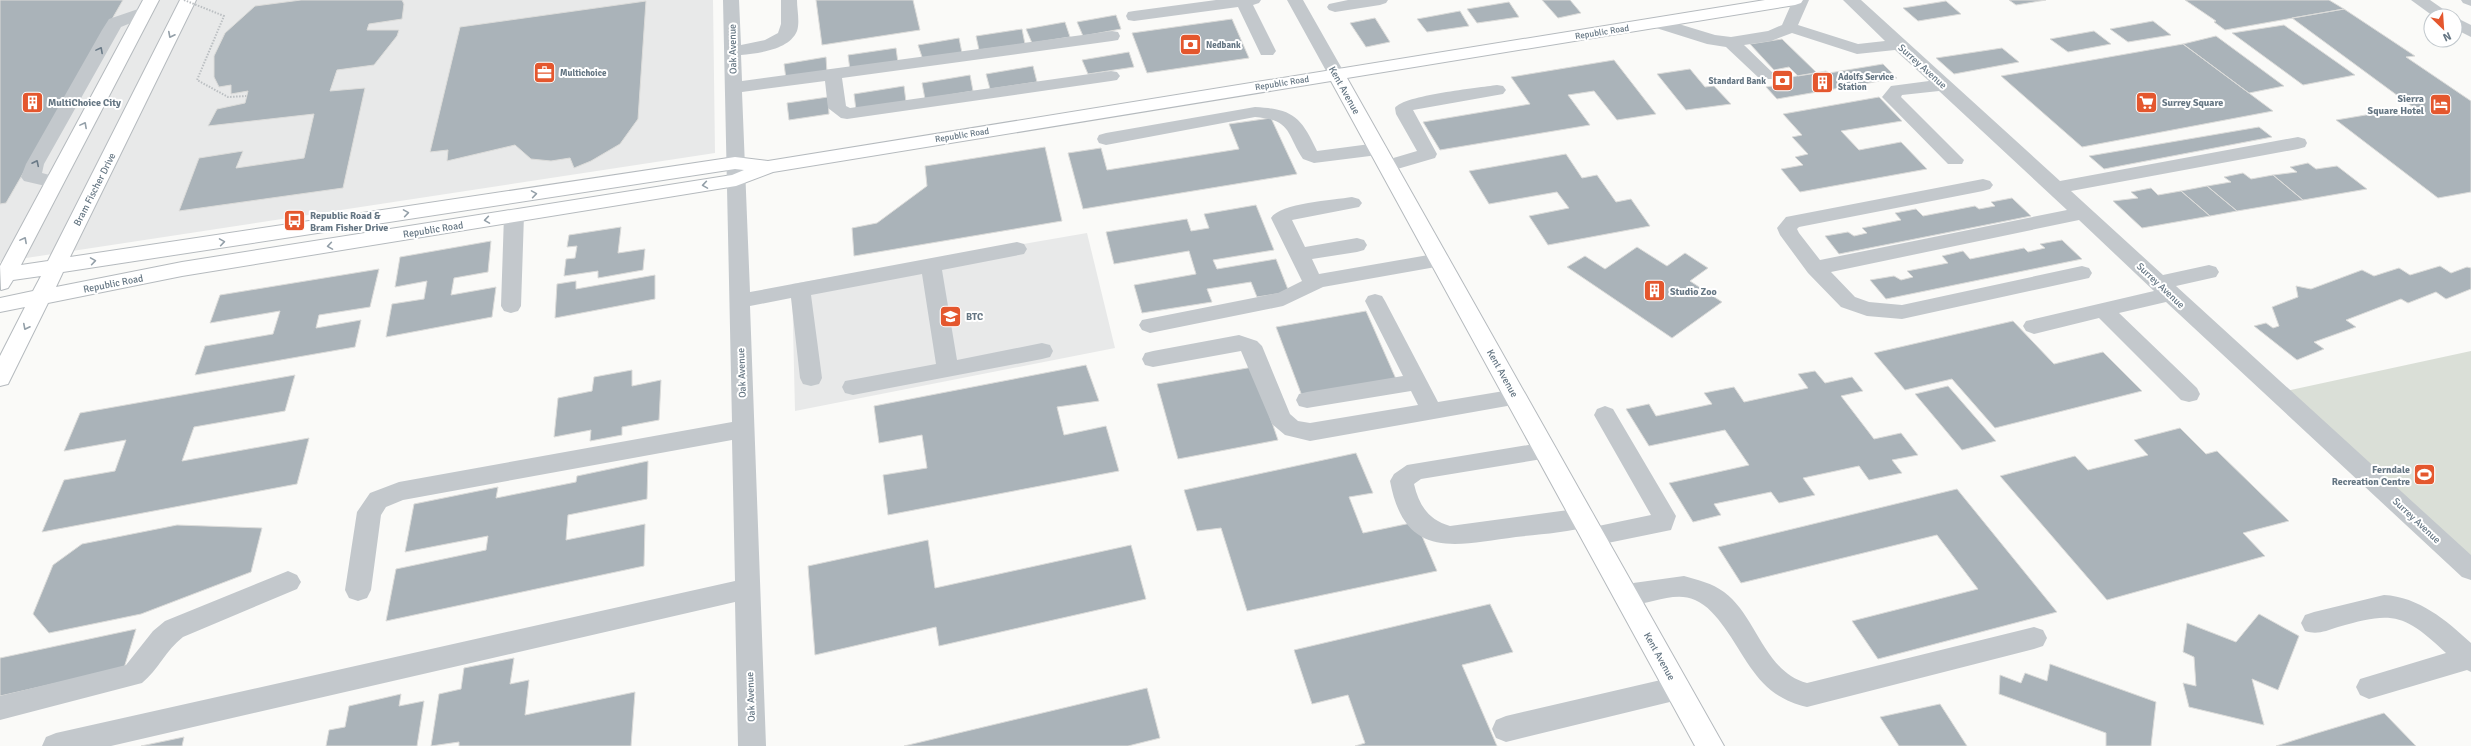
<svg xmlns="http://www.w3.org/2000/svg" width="2471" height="746" viewBox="0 0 2471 746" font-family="Signika,sans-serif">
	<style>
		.built { fill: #e8e9e9 }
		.green { fill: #dadfd7 }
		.building { fill: #aab3b9; stroke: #dcdcda }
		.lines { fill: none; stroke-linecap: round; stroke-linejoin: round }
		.major-casing { stroke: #b5babe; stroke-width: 2 }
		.minor { fill: #c3c8cc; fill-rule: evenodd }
		.major { fill: #fff; fill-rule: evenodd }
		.path-bridge { stroke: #bbbfc2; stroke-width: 2; stroke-dasharray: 1.5 1.5; stroke-linecap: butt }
		.oneway { stroke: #939fa8 }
		.oneway2 { stroke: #6a7a87 }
		.labels { text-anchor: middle; stroke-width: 4; stroke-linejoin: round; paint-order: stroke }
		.far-street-label { font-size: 9px; fill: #657683; stroke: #fff }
		.far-poi-label { font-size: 9px; font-weight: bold; fill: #657683; stroke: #fff; text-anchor: start }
		.street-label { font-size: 10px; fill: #657683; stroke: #fff }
		.poi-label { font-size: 10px; font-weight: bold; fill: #657683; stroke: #fff; text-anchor: start }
	</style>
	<rect width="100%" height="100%" fill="#fafaf8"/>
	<path class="built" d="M0 0H713L715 153 0 262Z
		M1087 233 1115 348 795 411 792 284Z"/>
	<path class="green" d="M2471 351V560L2286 391Z"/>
	<path class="building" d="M0 0H123L6 203 0 204Z
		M301 0H402L404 4 402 19 369 24 367 30H399L397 36 374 65 337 70 330 91 365 88 343 188 179 211 199 158 243 151 236 168 304 158 314 114 208 126 217 109 245 103 248 91 231 94V85L219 87 214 77V56L225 33 255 6Z
		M816 0H913L920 30 822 45Z
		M1542 0H1570L1581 13 1558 18Z
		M2009 0H2046L2016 5Z
		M2185 0H2329L2344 9 2225 30 2214 22 2216 21Z
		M646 1 638 119 620 144 591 161 574 168 570 158 551 161 531 159 515 145 447 161 448 150 430 152 460 27Z
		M1946 1 1961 14 1918 21 1903 8Z
		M1509 2 1519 17 1477 23 1467 9Z
		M2344 9 2415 56 2406 57 2471 101V192L2438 198 2336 120 2413 107 2292 18Z
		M1460 11 1469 26 1427 32 1417 19Z
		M1116 15 1121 29 1083 36 1077 22Z
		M1375 18 1390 42 1366 47 1350 23Z
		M1232 19 1249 58 1147 73 1132 33Z
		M2153 21 2171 35 2128 42 2110 29Z
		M1065 22 1070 37 1032 43 1026 29Z
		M2284 25 2355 75 2303 85 2232 33Z
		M1022 29 1025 44 979 50 976 36Z
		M2094 31 2111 44 2068 52 2050 39Z
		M2216 36 2284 86 2249 93 2183 44Z
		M959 38 962 53 923 60 918 45Z
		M1782 39 1817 73 1798 76 1789 67 1774 70 1750 44Z
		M2183 44 2273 111 2082 147 2001 76Z
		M896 48 898 63 850 70 848 55Z
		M2002 48 2019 62 1954 74 1936 58Z
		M1129 52 1134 67 1088 74 1082 60Z
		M826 57 827 73 786 79 784 64Z
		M1614 60 1656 114 1617 120 1594 91 1568 95 1590 125 1440 150 1423 122 1530 104 1511 77Z
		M1883 64 1897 78 1777 99 1766 87 1778 85 1773 80 1826 71 1829 73Z
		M1033 66 1037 82 990 89 986 74Z
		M1690 69 1705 87 1714 86 1731 104 1686 110 1657 74Z
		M970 75 973 91 925 99 922 83Z
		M904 86 906 102 856 110 854 94Z
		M828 97 829 114 789 120 787 103Z
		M1879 97 1902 121 1841 131 1859 150 1901 142 1927 169 1800 192 1781 169 1803 165 1795 157 1808 154 1792 137 1802 135 1783 114Z
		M1271 118 1297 174 1083 209 1068 153 1101 148 1107 170 1239 149 1229 124Z
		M2259 127 2272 137 2104 169 2089 156Z
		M1045 147 1062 221 854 256 852 228 877 223 927 186 925 166Z
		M1566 154 1582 178 1597 175 1616 202 1631 199 1650 226 1548 245 1529 216 1569 208 1557 192 1489 204 1469 171Z
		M2308 163 2316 169 2337 166 2367 189 2303 200 2273 175 2297 172 2290 167Z
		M2243 173 2251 179 2273 175 2303 200 2237 211 2207 186 2231 182 2224 177Z
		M2207 186 2237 211 2210 216 2181 191Z
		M2151 188 2158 195 2181 191 2210 216 2142 228 2113 201 2138 198 2131 192Z
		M2012 198 2031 216 1839 254 1825 236 1848 232 1854 236 1867 233 1862 228 1901 220 1895 213 1916 209 1923 216 1975 206 1979 209 1995 206 1991 202Z
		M1256 205 1274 250 1213 260 1217 269 1276 259 1289 292 1257 297 1251 282 1207 289 1212 302 1142 313 1134 285 1196 274 1189 251 1114 264 1106 232 1187 219 1191 231 1209 228 1204 214Z
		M621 227 618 253 645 249 643 270 598 278V271L564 276 566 259 575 258 577 246 567 247 569 235Z
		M2062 240 2082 259 1886 299 1870 280 1894 276 1901 280 1913 277 1907 271 1948 263 1942 256 1963 251 1970 259 2024 248 2028 252 2045 248 2040 244Z
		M491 241 488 272 454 278 451 295 496 287 492 317 386 337 392 304 424 299 427 281 395 287 400 257Z
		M1637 247 1667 266 1685 253 1708 268 1690 281 1722 302 1672 338 1567 267 1585 256 1605 269Z
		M2440 266 2451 273 2467 267 2471 268V289L2446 299 2436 292 2408 303 2401 299 2346 320 2356 327 2314 342 2324 349 2297 360 2254 326 2266 323 2273 328 2279 326 2272 307 2298 297 2296 286 2311 289 2362 270 2374 276 2399 268 2410 275Z
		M379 269 370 307 319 315 316 328 361 320 355 347 195 375 205 346 273 334 280 311 210 323 220 295Z
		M655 275V299L555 318 557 284 576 281V289Z
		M1366 311 1396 379 1302 396 1276 327Z
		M2013 321 2054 364 2103 352 2142 391 1995 428 1952 379 1905 390 1874 353Z
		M1086 365 1099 401 1057 407 1064 435 1106 426 1119 471 888 515 883 475 927 468 922 435 879 443 874 406Z
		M1253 367 1278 440 1178 459 1157 384Z
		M632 370V386L661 380 659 420 622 427V435L590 441 591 430 554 437 558 398 592 391 594 377Z
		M1815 371 1825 383 1852 377 1863 391 1841 396 1874 439 1901 433 1918 455 1892 460 1902 473 1869 480 1859 466 1803 478 1815 495 1779 503 1771 492 1714 504 1721 515 1693 522 1669 483 1749 465 1725 430 1649 446 1626 409 1649 404 1656 416 1712 404 1704 393 1734 387 1744 402 1808 388 1798 374Z
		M295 375 285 411 194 427 182 461 309 438 297 484 42 532 64 480 115 471 126 440 64 451 80 413Z
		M1948 386 1996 441 1962 450 1915 394Z
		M2180 428 2206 454 2217 451 2289 521 2243 533 2265 556 2107 600 2000 476 2075 456 2088 470 2148 455 2134 440Z
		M1356 453 1373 493 1349 497 1363 533 1416 522 1437 571 1247 611 1221 528 1197 531 1184 490Z
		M648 461 647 499 568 515 566 540 645 524 644 566 386 621 396 569 486 550 488 536 405 552 414 504 498 487 496 498 576 482 577 476Z
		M1957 489 2057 612 1878 659 1852 621 1978 589 1937 535 1741 583 1718 547Z
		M177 525 262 528 251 572 141 614 49 633 33 614 53 565 82 544Z
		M928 540 935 588 1131 545 1146 599 939 646 936 627 815 655 808 566Z
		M1490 604 1513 652 1462 665 1497 746H1355L1365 743 1348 695 1312 704 1294 650Z
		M2259 614 2299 636 2278 690 2252 679 2264 725 2189 707 2183 683 2196 686 2194 657 2183 652 2187 623 2236 642Z
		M136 629 124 668 0 696V658Z
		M514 658 510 684 529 680 525 715 635 692 631 746H459V742L431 746 439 694 461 689 464 668Z
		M2050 664 2156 702 2151 746H2106V733L1999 694 2000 675 2021 683 2025 673 2047 681Z
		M1147 688 1160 738 1128 746H904Z
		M401 694 399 706 424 701 417 746H326L329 730 345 727 349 706Z
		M1940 704 1967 746H1899L1880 717Z
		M2384 713 2416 746H2276L2314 734Z
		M184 737 182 746H141Z"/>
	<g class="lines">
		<defs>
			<path id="major" d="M143 0H159L21 265 48 261 180 0H196L70 257 735 157 768 161 1765 0H1803L1801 3 1795 5 1347 78 1724 746H1695L1331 81 773 172 736 186 182 276 48 303 8 384 0 386V356L25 307 0 312V298L33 291 41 276 13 280 8 288 1 290 0 266ZM735 169 744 170 732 175 182 262 56 287 63 272Z"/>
		</defs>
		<use href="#major" class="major-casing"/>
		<path class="minor" d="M723 0H739L741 45 765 40 778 33 781 24V0H797C797 10 800 22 797 31 789 50 759 53 741 55L742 81 1112 31 1118 32 1120 36 1118 40 1112 41 842 78 846 106 850 108 1111 71 1117 72 1120 76 1117 80 1111 81 847 119 841 118 828 108 825 81 742 92 750 292 1017 242 1024 244 1027 249 1024 254 942 270 957 360 1042 343 1050 345 1053 351 1050 357 1042 359 853 395 845 393 842 387 845 381 936 364 922 274 811 295 822 378 819 384 811 386 803 384 800 378 791 298 750 306 766 746H738L735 602 111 746H42L46 737 56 733 735 581 732 440 403 500 386 507 381 515 371 590 367 598 358 601 349 598 345 590 357 512 370 493 399 482 732 422Z
			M1216 0H1261L1259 3 1253 5 1276 51 1273 55H1261L1238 7 1134 21 1128 20 1126 16 1128 12 1134 11Z
			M1287 0H1303L1345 74 1342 78H1330Z
			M1348 0H1388L1386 3 1380 5 1335 12 1329 10 1327 7 1329 4Z
			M1793 0H1809L1798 25 1858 44 1885 41 1843 0H1861L2060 181 2298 137 2305 139 2307 143 2305 147 2298 149 2071 191 2163 275 2209 265 2216 267 2219 272 2216 277 2176 286 2471 555V580L2462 577 2166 302 2119 313 2197 388 2200 394 2197 400 2189 402 2181 400 2099 318 2034 334 2026 331 2023 326 2026 321 2154 291 2079 220 1831 272 1855 297 1869 302 1902 305 2082 266 2089 268 2092 273 2089 278 1902 319 1867 316 1841 307 1808 273 1780 235 1777 228 1786 217 1983 179 1990 181 1993 185 1990 189 1983 191 1799 227 1797 229 1799 233 1820 260 2067 210 1939 91 1902 95 1901 97 1964 160 1962 164H1948L1882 97 1891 86 1929 81 1895 50 1857 54 1792 33 1771 41 1744 45 1775 75 1772 79H1760L1726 47 1707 44 1653 27 1651 23 1653 19 1659 18 1715 35 1731 37 1768 31 1782 25Z
			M2411 0H2430L2453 16H2433Z
			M2461 0H2471V6L2463 3Z
			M144 7 150 9 152 12 150 15 121 27 44 164 42 173 61 178 64 182 61 186 54 188 24 181 21 177 26 164 102 30 109 19Z
			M2455 17 2471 25V37L2455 29Z
			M1497 85 1503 86 1506 90 1503 94 1413 110 1437 154 1435 158 1387 172 1380 170 1378 166 1380 162 1417 151 1396 114 1395 108C1404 95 1478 88 1497 85Z
			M1255 107C1293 109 1301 117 1317 151L1378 143 1385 145 1387 149 1385 153 1378 155 1314 163 1303 159C1286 133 1292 120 1255 117L1106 145 1099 143 1097 139 1099 135 1106 133Z
			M1352 197 1359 199 1362 203 1359 207 1292 220 1305 247 1357 238 1364 240 1367 245 1364 250 1357 252 1312 259 1319 274 1440 253 1447 255 1450 260 1447 265 1323 287 1283 306 1150 333 1142 330 1139 325 1142 320 1278 293 1302 281 1271 218C1280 203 1334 200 1352 197Z
			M514 209 521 210 524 215 521 306 518 311 511 313 504 311 501 306 504 215 507 210Z
			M1375 294 1382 296 1385 301 1438 402 1516 389 1524 391 1527 397 1524 403 1310 441 1285 435 1272 424 1241 351 1153 367 1145 365 1142 359 1145 353 1153 351 1239 335 1257 341 1262 346 1290 414 1298 421 1310 423 1418 405 1411 391 1307 408 1299 406 1296 400 1299 394 1307 392 1403 376 1365 301 1368 296Z
			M1605 406 1613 409 1676 516 1671 530 1593 546 1584 543 1581 536 1584 529 1651 515 1594 415 1597 409Z
			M1546 442 1554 445 1558 451 1554 457 1421 479 1414 484C1419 506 1429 520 1450 526L1583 508 1592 511 1595 518 1592 525C1568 533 1541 534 1516 537 1455 545 1405 561 1390 481L1394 474 1407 465Z
			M288 571 297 575 301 582 297 589 183 637C166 650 158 670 142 683L0 720V696L126 665 153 631 165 621Z
			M1684 576C1698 580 1712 583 1724 592 1756 615 1765 673 1807 683L2034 627 2043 630 2047 638 2043 646 2034 649 1807 707C1759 696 1750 663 1724 627 1717 617 1707 605 1695 600 1670 589 1642 611 1617 603L1613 595 1617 587 1626 584Z
			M2384 595C2419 597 2446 620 2471 643V672L2467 670 2369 699 2360 695 2356 687 2360 679 2446 653C2404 613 2392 611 2338 627 2326 631 2317 635 2305 631L2301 623 2305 615 2314 612Z
			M1678 676 1687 680 1691 688 1687 696 1678 700 1506 742 1496 738 1492 729 1496 720 1506 716Z"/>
		<use href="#major" class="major"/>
		<path class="path-bridge" d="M184 0 224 16 197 80 228 97 246 96"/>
	</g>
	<defs><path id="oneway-chevron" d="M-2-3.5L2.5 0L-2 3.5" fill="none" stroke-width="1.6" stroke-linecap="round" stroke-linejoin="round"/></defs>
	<g class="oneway">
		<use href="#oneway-chevron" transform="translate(171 35) rotate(117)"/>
		<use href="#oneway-chevron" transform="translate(84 125) rotate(-62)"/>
		<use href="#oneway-chevron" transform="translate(705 185) rotate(171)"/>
		<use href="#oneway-chevron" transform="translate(534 194) rotate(-9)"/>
		<use href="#oneway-chevron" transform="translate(406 213) rotate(-9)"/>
		<use href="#oneway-chevron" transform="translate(487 220) rotate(171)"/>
		<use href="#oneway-chevron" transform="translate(24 240) rotate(-62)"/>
		<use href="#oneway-chevron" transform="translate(222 242) rotate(-9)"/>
		<use href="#oneway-chevron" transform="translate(330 246) rotate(171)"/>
		<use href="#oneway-chevron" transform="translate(93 261) rotate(-9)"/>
		<use href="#oneway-chevron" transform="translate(26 327) rotate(117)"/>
	</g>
	<g class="oneway2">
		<use href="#oneway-chevron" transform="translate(100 50) rotate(-62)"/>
		<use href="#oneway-chevron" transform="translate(36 163) rotate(-64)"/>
	</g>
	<defs>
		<symbol id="bank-square" viewBox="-11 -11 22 22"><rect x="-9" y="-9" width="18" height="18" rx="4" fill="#e4572e" stroke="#fff"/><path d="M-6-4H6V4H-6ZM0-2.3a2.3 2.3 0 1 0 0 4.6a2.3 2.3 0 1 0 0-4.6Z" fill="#fff"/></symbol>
		<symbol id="office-square" viewBox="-11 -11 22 22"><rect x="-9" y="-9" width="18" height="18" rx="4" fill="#e4572e" stroke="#fff"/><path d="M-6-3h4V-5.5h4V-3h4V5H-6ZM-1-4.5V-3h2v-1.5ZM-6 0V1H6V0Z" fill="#fff"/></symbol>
		<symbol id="building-square" viewBox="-11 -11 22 22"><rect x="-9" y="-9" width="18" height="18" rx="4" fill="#e4572e" stroke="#fff"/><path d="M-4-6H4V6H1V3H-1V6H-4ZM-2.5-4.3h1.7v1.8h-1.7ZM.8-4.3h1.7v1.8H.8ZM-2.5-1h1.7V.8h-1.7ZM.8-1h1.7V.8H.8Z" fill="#fff"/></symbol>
		<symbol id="supermarket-square" viewBox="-11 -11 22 22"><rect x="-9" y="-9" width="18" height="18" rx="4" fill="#e4572e" stroke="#fff"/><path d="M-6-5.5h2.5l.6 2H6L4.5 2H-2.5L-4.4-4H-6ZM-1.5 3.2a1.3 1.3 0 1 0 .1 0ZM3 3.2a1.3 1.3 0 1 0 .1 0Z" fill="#fff"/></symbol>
		<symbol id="hotel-square" viewBox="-11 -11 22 22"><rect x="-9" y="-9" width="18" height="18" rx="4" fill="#e4572e" stroke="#fff"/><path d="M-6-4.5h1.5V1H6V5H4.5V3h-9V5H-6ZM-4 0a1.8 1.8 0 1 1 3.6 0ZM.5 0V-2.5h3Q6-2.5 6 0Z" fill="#fff"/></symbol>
		<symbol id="bus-square" viewBox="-11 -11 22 22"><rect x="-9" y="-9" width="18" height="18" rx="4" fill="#e4572e" stroke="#fff"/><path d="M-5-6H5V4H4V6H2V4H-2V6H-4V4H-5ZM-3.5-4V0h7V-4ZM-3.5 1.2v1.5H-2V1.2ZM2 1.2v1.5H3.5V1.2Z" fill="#fff"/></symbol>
		<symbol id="university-square" viewBox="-11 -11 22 22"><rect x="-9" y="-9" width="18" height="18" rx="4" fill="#e4572e" stroke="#fff"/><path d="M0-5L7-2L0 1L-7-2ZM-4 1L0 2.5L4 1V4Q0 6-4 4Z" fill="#fff"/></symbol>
		<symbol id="stadium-square" viewBox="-11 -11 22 22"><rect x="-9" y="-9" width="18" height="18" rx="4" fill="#e4572e" stroke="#fff"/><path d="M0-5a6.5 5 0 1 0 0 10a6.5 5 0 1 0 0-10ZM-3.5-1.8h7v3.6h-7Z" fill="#fff"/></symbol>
	</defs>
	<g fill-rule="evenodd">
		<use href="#bank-square" x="1178" y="32" width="25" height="25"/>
		<use href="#office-square" x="532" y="60" width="25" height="25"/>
		<use href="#bank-square" x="1770" y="68" width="25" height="25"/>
		<use href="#building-square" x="1810" y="70" width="25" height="25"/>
		<use href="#building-square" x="20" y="90" width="25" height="25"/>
		<use href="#supermarket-square" x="2134" y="90" width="25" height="25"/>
		<use href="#hotel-square" x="2428" y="92" width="25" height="25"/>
		<use href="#bus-square" x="282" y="208" width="25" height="25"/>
		<use href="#building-square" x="1642" y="278" width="25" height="25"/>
		<use href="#university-square" x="938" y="304" width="25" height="25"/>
		<use href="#stadium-square" x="2412" y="462" width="25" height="25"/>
	</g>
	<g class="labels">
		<g class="far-street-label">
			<text transform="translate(1602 32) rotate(-9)" y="3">Republic Road</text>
			<text transform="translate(1282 83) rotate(-9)" y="3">Republic Road</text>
			<text transform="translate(962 135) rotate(-9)" y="3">Republic Road</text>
		</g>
		<g class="far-poi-label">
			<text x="1206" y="48">Nedbank</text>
			<text x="560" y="76">Multichoice</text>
			<text x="1838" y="80">Adolfs Service<tspan x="1838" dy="10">Station</tspan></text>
			<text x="1766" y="84" text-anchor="end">Standard Bank</text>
		</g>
		<g class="street-label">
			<text transform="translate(732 49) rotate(-91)" y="4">Oak Avenue</text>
			<text transform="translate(1923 66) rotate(42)" y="4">Surrey Avenue</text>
			<text transform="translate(1345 90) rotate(61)" y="4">Kent Avenue</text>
			<text transform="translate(94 189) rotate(-63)" y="4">Bram Fischer Drive</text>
			<text transform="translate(433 229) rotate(-9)" y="4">Republic Road</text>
			<text transform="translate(113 283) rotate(-11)" y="4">Republic Road</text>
			<text transform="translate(2161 285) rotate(43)" y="4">Surrey Avenue</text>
			<text transform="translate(741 373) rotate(-92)" y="4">Oak Avenue</text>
			<text transform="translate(1503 373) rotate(61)" y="4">Kent Avenue</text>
			<text transform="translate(2417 520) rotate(43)" y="4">Surrey Avenue</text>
			<text transform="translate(1660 656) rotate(61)" y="4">Kent Avenue</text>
			<text transform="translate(750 697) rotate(-92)" y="4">Oak Avenue</text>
		</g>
		<g class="poi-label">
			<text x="2424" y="102" text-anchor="end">Sierra<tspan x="2424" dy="12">Square Hotel</tspan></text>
			<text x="48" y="106">MultiChoice City</text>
			<text x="2162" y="106">Surrey Square</text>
			<text x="310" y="219">Republic Road &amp;<tspan x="310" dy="12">Bram Fisher Drive</tspan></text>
			<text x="1670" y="295">Studio Zoo</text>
			<text x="966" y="320">BTC</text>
			<text x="2410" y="473" text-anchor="end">Ferndale<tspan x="2410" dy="12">Recreation Centre</tspan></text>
		</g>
	</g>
	<g transform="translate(2443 28) rotate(155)"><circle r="19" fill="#ffffff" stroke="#c1c8cd"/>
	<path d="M0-3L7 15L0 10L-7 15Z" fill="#e4572e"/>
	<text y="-6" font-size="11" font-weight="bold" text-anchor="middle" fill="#657683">N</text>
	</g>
</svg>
